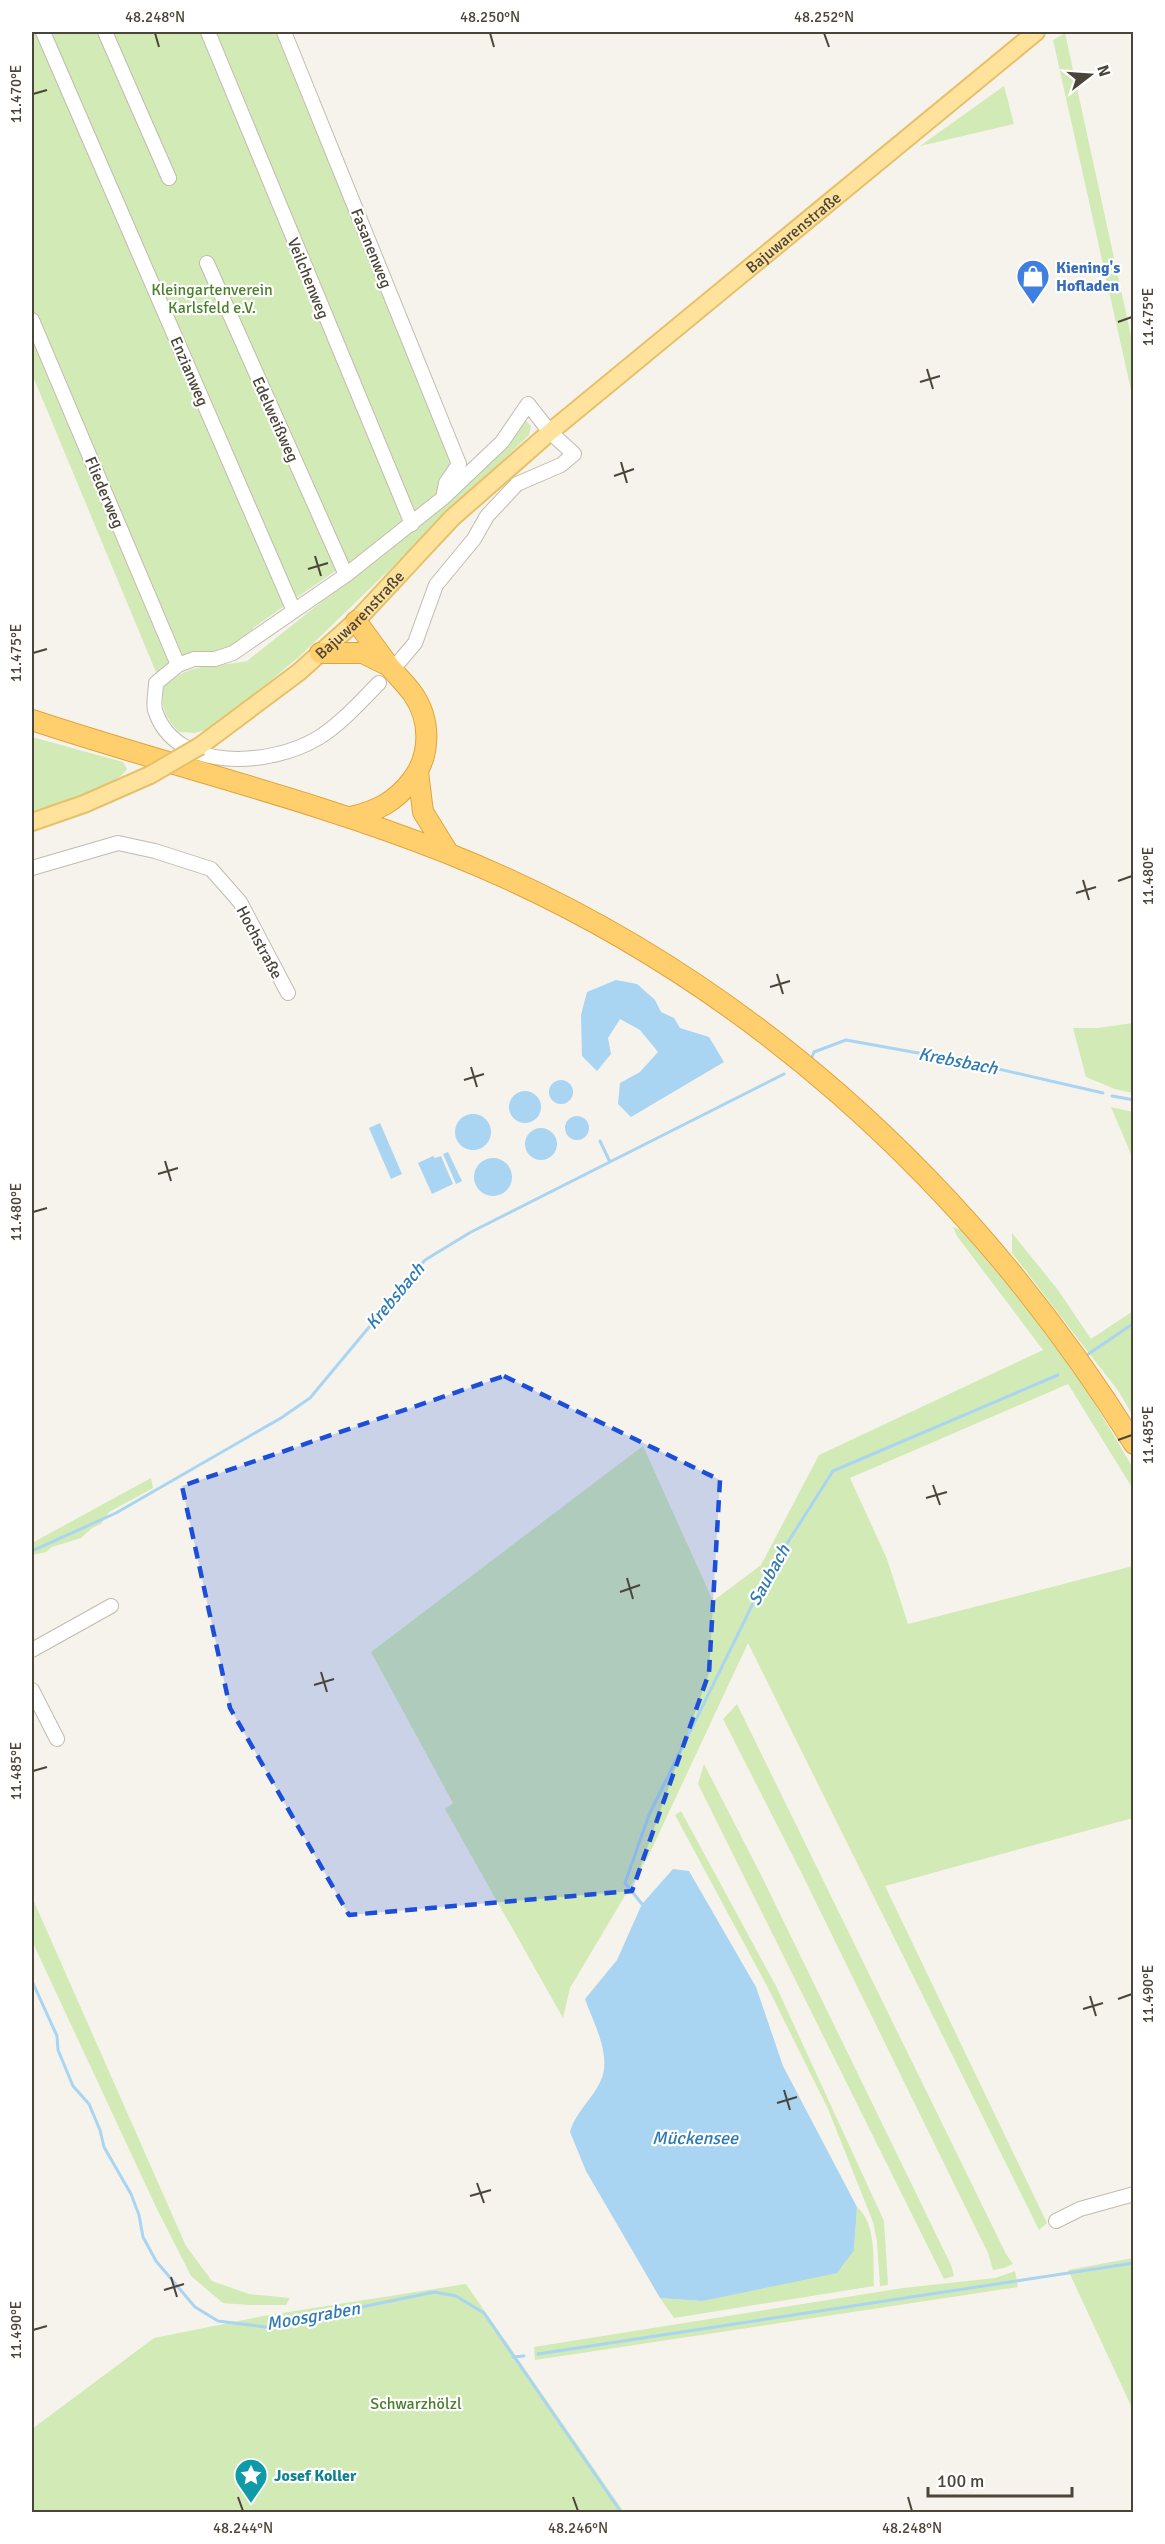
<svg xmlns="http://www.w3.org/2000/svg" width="1165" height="2544" viewBox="0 0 1165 2544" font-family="Signika,sans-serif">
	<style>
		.green { fill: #d2eab5 }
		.water { fill: #a9d4f2 }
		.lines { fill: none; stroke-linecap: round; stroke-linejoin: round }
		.stream { stroke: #a9d4f2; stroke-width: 3 }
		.minor-casing { stroke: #c2bbae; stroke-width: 16 }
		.major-casing { stroke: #e6c16a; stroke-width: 20 }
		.highway-casing { stroke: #e0a43c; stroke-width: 22 }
		.minor { stroke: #fff; stroke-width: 14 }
		.major { stroke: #ffe39c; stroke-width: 16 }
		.highway { stroke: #ffcf6e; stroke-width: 20 }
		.major-bridge-casing { stroke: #e6c16a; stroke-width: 20; stroke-linecap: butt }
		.major-bridge { stroke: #ffe39c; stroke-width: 16 }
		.marked { fill: #1d4ed8; fill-opacity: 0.2; stroke: #1d4ed8; stroke-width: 4.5; stroke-dasharray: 12 8; stroke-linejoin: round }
		.ticks { fill: none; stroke: #4b4439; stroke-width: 2 }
		.labels { text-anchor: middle; stroke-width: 4.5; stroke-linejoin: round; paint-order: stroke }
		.street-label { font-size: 16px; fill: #4b4439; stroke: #fff }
		.shop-label { font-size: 16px; font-weight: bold; fill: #366cbe; stroke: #fff; text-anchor: start }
		.park-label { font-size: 16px; fill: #4a7f2a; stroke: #fff }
		.culture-label { font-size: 16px; font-weight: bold; fill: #0d838f; stroke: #fff; text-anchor: start }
		.water-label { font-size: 18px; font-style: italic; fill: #2e7ab2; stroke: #fff }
		.neatline { fill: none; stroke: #4b4439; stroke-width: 2 }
		.ticks-label { font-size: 15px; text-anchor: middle; fill: #4b4439 }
	</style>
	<rect width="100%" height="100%" fill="#f6f3ec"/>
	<path class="green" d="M32 32H289L465 465 439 499 342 574 338 569 253 628 255 636 231 651 182 660 32 309Z
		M1065 33 1133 345V399L1053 40Z
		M1004 86 1014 124 920 146Z
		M32 330 174 665 158 677 32 374Z
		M526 421 531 426 529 435 300 656 231 713 205 730 195 733 179 732C164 716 160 706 164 685 195 661 212 668 247 661L368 565Z
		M32 737 123 762 127 769C116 788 54 804 32 811Z
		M1133 1023V1093L1115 1089 1086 1077 1073 1028H1098Z
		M1111 1107 1133 1112V1159Z
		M953 1227 961 1230 1042 1326 1079 1377 1133 1468V1489L1068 1384 850 1478 887 1559 908 1624 1133 1566V1818L885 1886 1047 2223 1039 2230 748 1643 648 1857 570 1988 563 2018 445 1809 453 1803 371 1652 643 1446 713 1601 761 1565 819 1455 1043 1350 957 1236Z
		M1012 1233 1058 1290 1091 1339 1133 1311V1416L1119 1392 1012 1253Z
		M151 1478 153 1488 109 1512 101 1524 92 1528 81 1538 52 1547 46 1552 32 1555V1543Z
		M737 1704 1006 2254 1013 2264 1004 2268 993 2270 988 2253 801 1872 723 1719Z
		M704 1764 760 1873 951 2265 954 2276 944 2279 698 1784Z
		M681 1811 776 1986 884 2221 888 2285 880 2286 877 2241 873 2222 828 2109 767 1986 675 1815Z
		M32 1897 186 2246 212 2281 249 2294 290 2298 286 2305H249L223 2303 191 2276 156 2207 32 1941Z
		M857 2207C877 2224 873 2262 874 2286L674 2318 660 2298 702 2301 854 2250Z
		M1133 2258H1134L1133 2410 1068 2270Z
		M1015 2271 1018 2287 535 2360 534 2347 903 2288 995 2278Z
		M466 2284 624 2512H32V2429L154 2338 263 2316Z"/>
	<path class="water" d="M616 980 637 984 655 1000 661 1012 674 1018 680 1028 709 1037 724 1062 631 1117 618 1104 620 1083 640 1072 658 1052 640 1030 620 1019 608 1038 611 1054 597 1071 582 1056 581 1015 587 992Z
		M549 1092a12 12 0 1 1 24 0a12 12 0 1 1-24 0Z
		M509 1107a16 16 0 1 1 32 0a16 16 0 1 1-32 0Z
		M455 1132a18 18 0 1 1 36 0a18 18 0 1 1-36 0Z
		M565 1128a12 12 0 1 1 24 0a12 12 0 1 1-24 0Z
		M380 1123 402 1174 391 1179 369 1128Z
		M525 1144a16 16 0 1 1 32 0a16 16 0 1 1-32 0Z
		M448 1152 462 1181 456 1184 443 1154Z
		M433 1156 435 1158 441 1156 453 1184 432 1194 418 1163Z
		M474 1177a19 19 0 1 1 38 0a19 19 0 1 1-38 0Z
		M673 1869 689 1871 756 1987 783 2066 857 2207 854 2250 837 2273 702 2301 660 2298 586 2171 570 2132C576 2111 593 2099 601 2080 612 2055 593 2022 585 1999L617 1960 642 1904Z"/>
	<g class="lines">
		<path class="stream" d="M812 1057 814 1052 846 1040 968 1062 1103 1093
			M1112 1096 1134 1100
			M600 1141 610 1162
			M1087 1355 1134 1323
			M32 1551 116 1513 281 1418 310 1398 425 1260 471 1232 784 1074
			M642 1904 625 1883 649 1815 767 1575 833 1471 1058 1375
			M32 1981 57 2036 58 2050 73 2086 89 2104 100 2130 104 2147 131 2194 139 2215 143 2237 156 2261 195 2307 218 2321 265 2327 434 2292 456 2296 484 2313 621 2512
			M538 2354 1134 2263
			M513 2357 524 2356"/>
		<defs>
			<path id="minor" d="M43 32 294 611
				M105 32 169 178
				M208 32 412 524
				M284 32 459 464 446 483 443 498
				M207 263 346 575
				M32 320 178 665
				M379 683C360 702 341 724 318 738 272 766 175 774 155 710 153 702 156 691 156 683L178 665 194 659H215L233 653 346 575 443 498 502 442 528 404 550 432 574 454 561 465 517 484 487 516 474 539 436 585 415 643 399 662
				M32 868 118 843 155 851 211 869 240 902 288 993
				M32 1650 111 1606
				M32 1690 57 1739
				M1056 2221 1080 2209 1134 2194"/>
			<g id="major">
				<path id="s1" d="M200 746 299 672 356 621 452 518 550 432 1036 32"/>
				<path d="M32 822 84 804 150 775"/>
			</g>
			<path id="highway" d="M320 653H363L385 664
				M32 720C170 766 311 799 447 853 738 969 970 1181 1134 1444
				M418 772 423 812 449 854
				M351 817C377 811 395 802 412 780 431 755 431 720 413 694 406 684 397 676 389 666 378 651 367 636 356 621"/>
		</defs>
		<use href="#minor" class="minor-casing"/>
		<use href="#major" class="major-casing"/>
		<use href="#highway" class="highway-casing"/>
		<use href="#minor" class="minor"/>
		<use href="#major" class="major"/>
		<use href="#highway" class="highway"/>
		<defs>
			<path id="major-bridge" d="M150 775 200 746"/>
		</defs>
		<use href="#major-bridge" class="major-bridge-casing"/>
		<use href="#major-bridge" class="major-bridge"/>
	</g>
	<path class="marked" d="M504 1376 720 1480 709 1673 632 1891 349 1915 230 1708 182 1486Z"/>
	<path class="ticks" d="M155 33 159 47M490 33 494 47M824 33 829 47M33 94 47 90M1118 322 1132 317M927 369 933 389M920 382 940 376M621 462 627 483M614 476 634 469M315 556 321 576M308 569 328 563M33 653 47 649M1083 880 1089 900M1118 881 1132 876M1076 893 1096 887M777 974 783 994M770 987 790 981M471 1067 477 1087M464 1080 484 1074M165 1161 171 1181M158 1174 178 1168M33 1212 47 1208M1118 1440 1132 1435M933 1485 940 1505M926 1498 947 1492M627 1578 633 1599M620 1592 640 1585M321 1672 327 1692M314 1685 334 1679M33 1771 47 1767M1090 1996 1096 2016M1118 1999 1132 1994M1083 2009 1103 2003M784 2090 790 2110M777 2103 797 2097M477 2183 484 2203M470 2196 491 2190M171 2277 177 2297M164 2290 184 2284M33 2330 47 2326M238 2497 243 2511M573 2497 578 2511M908 2497 912 2511"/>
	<defs>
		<symbol id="shop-pin" viewBox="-11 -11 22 30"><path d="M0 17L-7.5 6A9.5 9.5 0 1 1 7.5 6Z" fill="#3f7fe0" stroke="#fff"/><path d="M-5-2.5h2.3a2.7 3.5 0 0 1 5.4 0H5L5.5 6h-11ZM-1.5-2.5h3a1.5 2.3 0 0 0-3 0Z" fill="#fff"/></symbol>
		<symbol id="sight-pin" viewBox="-11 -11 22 30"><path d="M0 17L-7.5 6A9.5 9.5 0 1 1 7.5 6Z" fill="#0f9aa8" stroke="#fff"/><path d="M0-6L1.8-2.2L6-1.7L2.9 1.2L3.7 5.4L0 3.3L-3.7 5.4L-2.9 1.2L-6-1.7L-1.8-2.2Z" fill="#fff"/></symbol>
	</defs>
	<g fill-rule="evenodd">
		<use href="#shop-pin" x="1014" y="257" width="38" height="52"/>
		<use href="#sight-pin" x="232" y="2456" width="38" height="52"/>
	</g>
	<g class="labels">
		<g class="street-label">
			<text dy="6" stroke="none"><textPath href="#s1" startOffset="786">Bajuwarenstraße</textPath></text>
			<text transform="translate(372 248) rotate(68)" y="6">Fasanenweg</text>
			<text transform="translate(309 278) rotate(68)" y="6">Veilchenweg</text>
			<text transform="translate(190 371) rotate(67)" y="6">Enzianweg</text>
			<text transform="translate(276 419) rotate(66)" y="6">Edelweißweg</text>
			<text transform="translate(105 492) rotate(67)" y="6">Fliederweg</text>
			<text dy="6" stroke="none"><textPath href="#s1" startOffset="207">Bajuwarenstraße</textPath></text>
			<text transform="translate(260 942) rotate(62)" y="6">Hochstraße</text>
		</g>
		<g class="shop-label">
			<text x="1056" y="273">Kiening's<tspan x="1056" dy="18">Hofladen</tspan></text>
		</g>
		<g class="park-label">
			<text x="212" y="295">Kleingartenverein<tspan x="212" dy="18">Karlsfeld e.V.</tspan></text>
			<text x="416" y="2409">Schwarzhölzl</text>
		</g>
		<g class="culture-label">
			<text x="274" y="2481">Josef Koller</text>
		</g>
		<g class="water-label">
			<text transform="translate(958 1061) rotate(11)" y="6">Krebsbach</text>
			<text transform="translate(395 1296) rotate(-50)" y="6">Krebsbach</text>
			<text transform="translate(769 1575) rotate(-61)" y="6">Saubach</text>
			<text x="695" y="2144">Mückensee</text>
			<text transform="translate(313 2316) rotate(-10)" y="6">Moosgraben</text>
		</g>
	</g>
	<rect width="1165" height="2544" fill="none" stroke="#ffffff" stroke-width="66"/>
	<g transform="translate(1090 75) rotate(73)" stroke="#ffffff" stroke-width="4.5" paint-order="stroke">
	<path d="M0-4.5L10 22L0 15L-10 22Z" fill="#4b4439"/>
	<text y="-9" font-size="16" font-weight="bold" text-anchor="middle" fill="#4b4439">N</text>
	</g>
	<path d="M928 2487v9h144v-9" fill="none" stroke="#4b4439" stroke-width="3"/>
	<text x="937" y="2487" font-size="18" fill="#4b4439" stroke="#ffffff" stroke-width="4.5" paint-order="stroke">100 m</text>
	<rect x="33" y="33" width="1099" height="2478" class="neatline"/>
	<g class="ticks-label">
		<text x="155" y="22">48.248°N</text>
		<text x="490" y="22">48.250°N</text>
		<text x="824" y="22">48.252°N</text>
		<text transform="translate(16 94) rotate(-90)" y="5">11.470°E</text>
		<text transform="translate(1148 317) rotate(-90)" y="5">11.475°E</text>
		<text transform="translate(16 653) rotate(-90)" y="5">11.475°E</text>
		<text transform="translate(1148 876) rotate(-90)" y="5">11.480°E</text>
		<text transform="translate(16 1212) rotate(-90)" y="5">11.480°E</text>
		<text transform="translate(1148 1435) rotate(-90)" y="5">11.485°E</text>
		<text transform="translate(16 1771) rotate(-90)" y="5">11.485°E</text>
		<text transform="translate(1148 1994) rotate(-90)" y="5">11.490°E</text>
		<text transform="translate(16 2330) rotate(-90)" y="5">11.490°E</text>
		<text x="243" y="2533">48.244°N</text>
		<text x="578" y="2533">48.246°N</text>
		<text x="912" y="2533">48.248°N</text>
	</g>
</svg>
